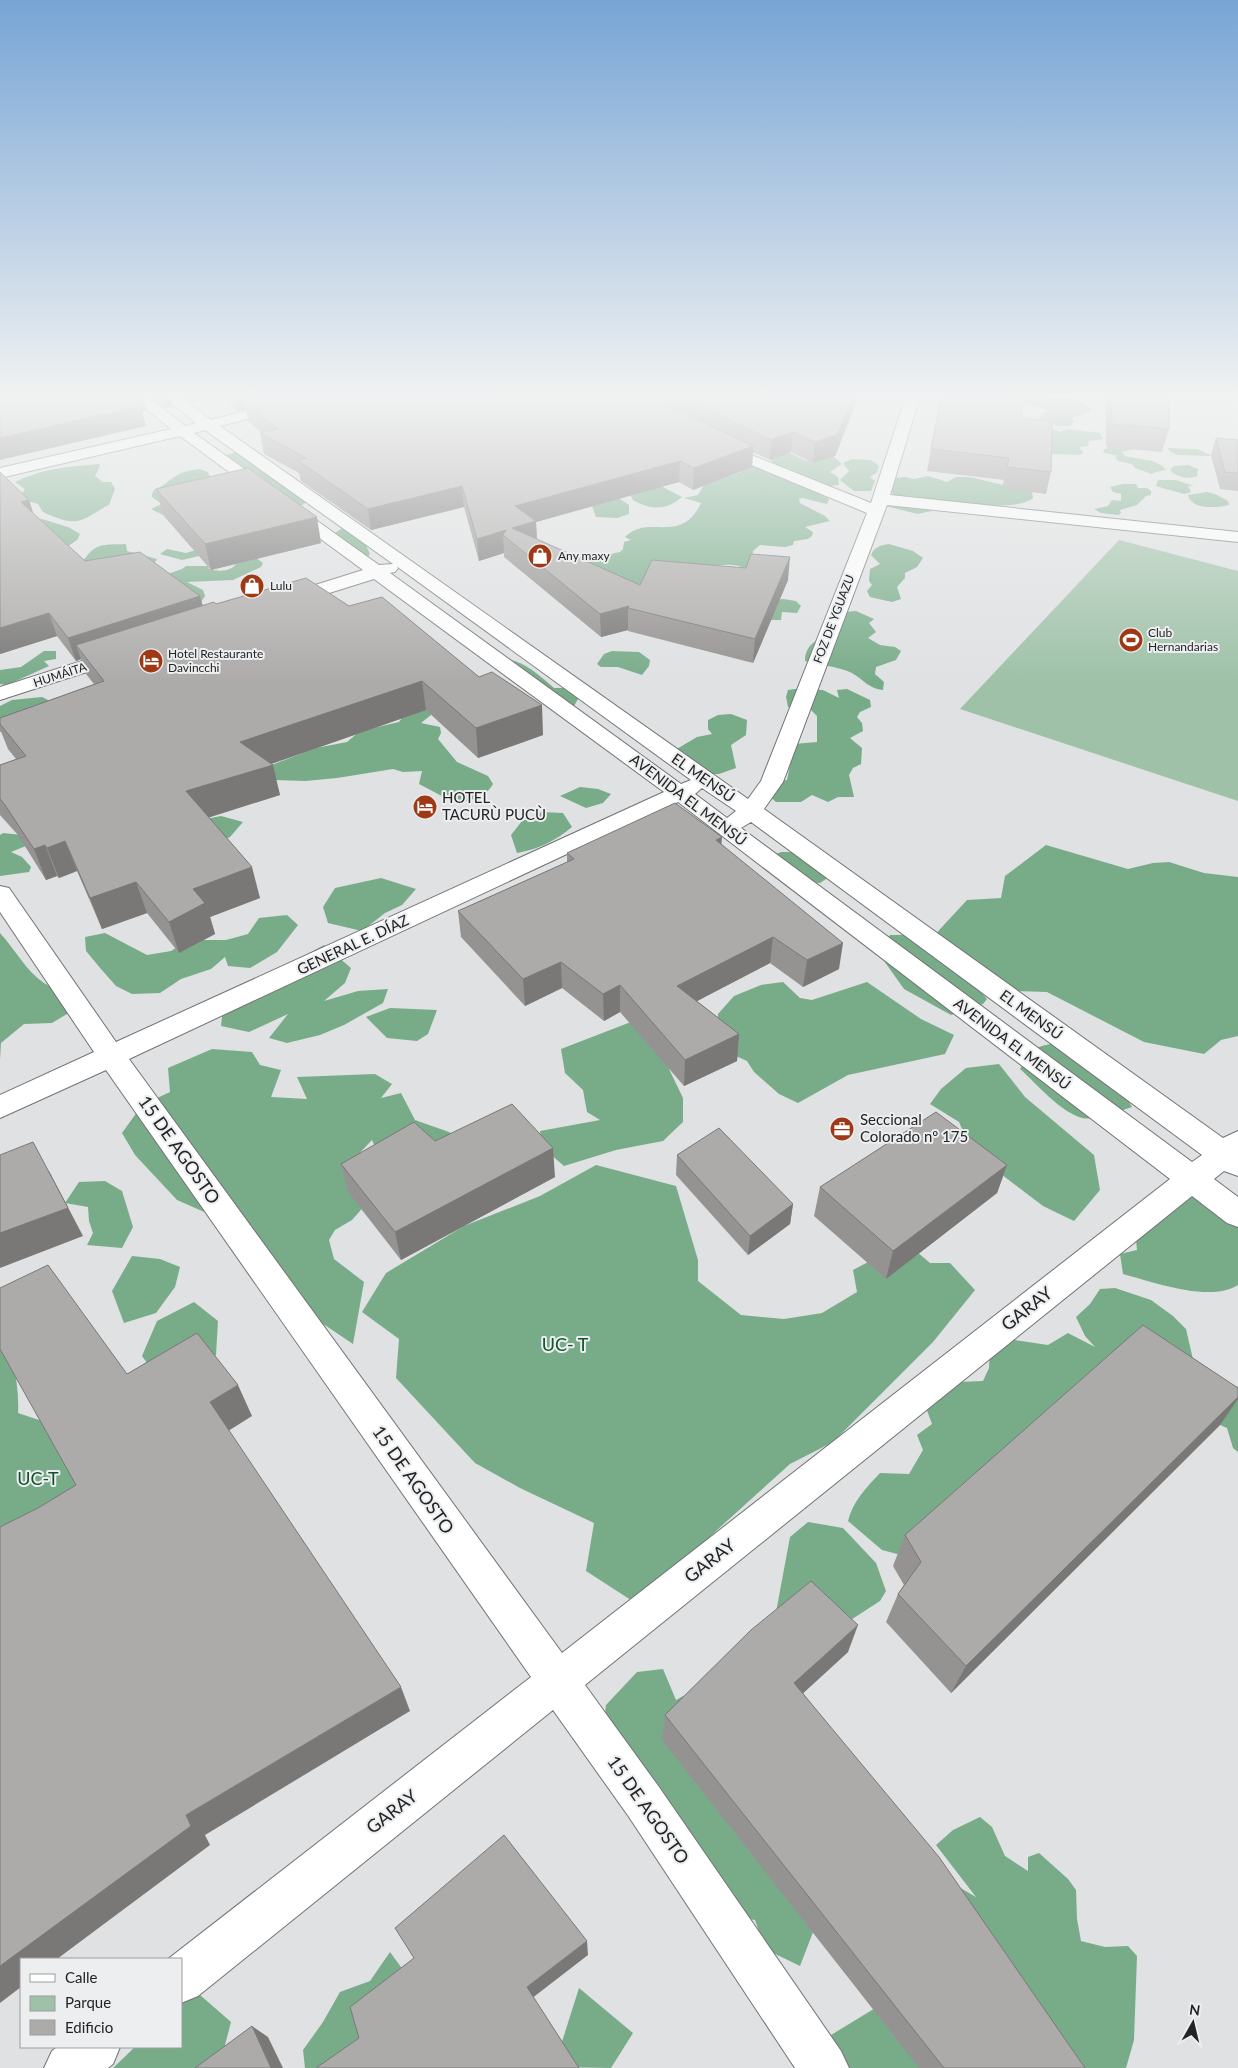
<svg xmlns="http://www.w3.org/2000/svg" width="1238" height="2068" viewBox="0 0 1238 2068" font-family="Lato,sans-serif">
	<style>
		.green { fill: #9ec1a8 }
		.forest { fill: #78ac89 }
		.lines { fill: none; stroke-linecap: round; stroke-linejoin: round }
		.street-casing { stroke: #727374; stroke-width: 2 }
		.street { fill: #fff; fill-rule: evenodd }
		.wall { fill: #959392 }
		.shaded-wall { fill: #797877 }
		.building { fill: #adabaa; stroke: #797877 }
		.labels { text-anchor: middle; stroke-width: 4; stroke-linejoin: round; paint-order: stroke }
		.far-poi-label { font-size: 12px; fill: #242425; stroke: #eceeef; text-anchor: start }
		.far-street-label { font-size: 12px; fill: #242425; stroke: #eceeef }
		.street-label { font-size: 15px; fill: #242425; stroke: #eceeef }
		.poi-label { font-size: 15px; fill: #242425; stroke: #eceeef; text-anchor: start }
		.near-street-label { font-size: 18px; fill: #242425; stroke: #eceeef }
		.near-park-label { font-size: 18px; fill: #124f2d; stroke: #eceeef }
	</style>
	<rect width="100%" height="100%" fill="#dfe1e2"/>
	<path class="green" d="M1119 540 1238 571V801L960 709Z"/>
	<path class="forest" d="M1016 393H1047L1053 398C1066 397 1084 401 1092 411L1072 418 1074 422 1070 426H1058L1038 418 1044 412 1050 411 1016 400Z
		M1044 425 1060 432 1068 429 1100 433 1103 439 1089 441 1088 446 1079 447 1084 453 1079 455 1052 454Z
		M1107 444 1134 449 1122 452 1125 456 1152 461 1161 465 1166 470 1156 472 1152 474 1135 468 1132 464 1118 461 1115 457 1119 456 1104 453 1103 450 1108 448Z
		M1168 448 1197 449 1213 456 1177 455 1169 451Z
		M239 451 306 498 305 503 298 508 221 457Z
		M750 452H788L806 461C820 456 831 451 842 464L830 472 838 477 839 485 822 487 793 476 790 469 776 465 766 456Z
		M852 459 871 460 879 466 877 472 870 477 875 481 871 491H854L840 480 849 471 843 463Z
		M745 461 813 487 817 493 829 499 827 504 802 498 799 499 800 503 825 516 830 521 805 527 813 532 812 536 808 539 794 541 793 545 785 547 760 545 753 551 752 558 756 557 745 569C737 563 725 565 715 565L648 590 570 563 620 552 623 549 624 542 631 540 625 537C648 513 681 546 701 503L684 498 698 495 704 485 741 472Z
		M99 464 100 466 95 476 103 482H111L115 489 109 505C98 510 88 519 77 521 67 523 52 516 43 512L38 504 18 498 25 489 15 482C43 468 69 467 99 464Z
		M1188 465 1198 469 1197 476C1188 480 1176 477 1170 470L1174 466Z
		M199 469 208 472 212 481 163 515 151 509 162 504 152 497C152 487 159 489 165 484 179 473 181 472 199 469Z
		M928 476 947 482 956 477H970L1032 492 1033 498C1017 512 957 502 933 501L931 511 918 514 885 506 887 496 893 494 889 489 896 478 905 477 914 479Z
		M1158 480H1176L1194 486H1188L1191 492 1184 494 1159 487 1156 486Z
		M1123 484H1136L1138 488H1147L1151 491V495L1146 496 1137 505 1120 510 1121 513 1118 515 1101 513 1094 509 1108 506 1112 500 1121 501V494L1113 492 1110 487Z
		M648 487H663L682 497C666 511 651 510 633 500L631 496 637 490Z
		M1207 492 1215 494 1228 501 1229 505C1217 508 1191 510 1188 495Z
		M617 497 629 505V514L617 518 596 517 591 503Z
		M42 519 68 527 80 534 77 540 67 547 30 522Z
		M344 527 366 545 370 554 366 559 337 539 335 533Z
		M126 544 127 551 157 559 150 570 82 563C95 542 103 545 126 544Z
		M889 544 913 551 923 558 917 567 905 573V578L897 587 901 599 892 602 870 597 867 591 872 585 869 581 870 569 880 564 871 555C874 547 881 545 889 544Z
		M167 549 186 553 196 550 203 555 182 560 160 554Z
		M255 557 263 563 261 567 233 580 187 582 203 590 205 596 201 602 168 574 182 569 186 566H208L209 569C219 572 233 572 238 561Z
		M783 599 796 601 801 606 797 613 782 612 781 620H769L775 600Z
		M856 611 874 619 869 623 876 632 868 638 880 645 895 647 901 651 896 660 876 667 875 674 884 682 883 690C869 689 863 679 852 673 846 669 814 663 805 661 805 642 822 637 837 632L845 612Z
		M44 651H56V659L44 661 49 666 7 685 0 684V670L21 667Z
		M612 651 639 652 650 660 649 666 642 675 618 667H601L597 664 604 654Z
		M507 659C526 662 540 676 554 688H568L578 691V699L574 706 570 707 513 681 505 675Z
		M795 689 823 690 839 698 837 690 847 689 870 700 871 707 860 712 857 717 862 723 863 731 850 738 862 748 861 764 853 768 849 775 854 797H838L828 802 812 795 801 802H776L762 790 780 781 787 780 794 744 817 742V716L811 710 788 707 786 697 788 690Z
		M42 697 60 706 38 725 0 732V706L12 700Z
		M432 707 431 715 421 723 440 727 441 733 438 739 457 762 488 776 493 784C486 797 471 800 457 804L419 784 422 771 403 772 393 769 337 778 305 781 275 780 261 769 316 748 347 742 360 731 399 722 402 718Z
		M731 714 747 720 746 735 731 745 736 768 719 774H711L675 750 697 737 712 734 708 729V720L718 715Z
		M580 787 598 789 611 794 603 803 586 808 560 796Z
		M542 812 563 813 572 827C555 841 539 849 517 853L511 835 522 821Z
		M221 816 243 822 230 837 211 846 191 822Z
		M3 833 22 835 26 846 11 852 22 857 31 867 29 872 0 876V835Z
		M1046 845 1128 869 1153 863 1169 862 1204 873 1238 877V1036L1221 1040 1204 1054 1144 1042 1047 992 979 990 987 999 983 1004 951 1015 904 989 877 951 890 935H924L930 940 967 900 1001 898 1005 876Z
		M781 852H807L829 877 820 883 784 881 773 870 776 854Z
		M381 878 416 889 402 905 385 913 362 931 328 923 323 907 335 888Z
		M287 915 298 925 277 952 250 968 228 966 225 957 211 969 181 979 160 993 132 994 116 986 101 969 86 951 85 937 105 933 147 955 171 951 189 940H226L248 934 259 918Z
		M0 933C15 949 26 971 44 983 55 991 60 982 71 996L67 1014 52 1023 24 1024 1 1043 0 1060Z
		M324 945 351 968 345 983 324 1001 358 991 388 989 383 1003 344 1025 320 1035 287 1043 269 1038 288 1014 249 1032 221 1026 224 999Z
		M783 982 800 998 812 1000 867 982 921 1019 954 1035 945 1054 848 1075 798 1103 779 1094 754 1072 747 1061 725 1051 717 1032 718 1014 734 996 761 985Z
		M390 1008 437 1010 428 1034 417 1041 387 1038 366 1017Z
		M636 1020 676 1043 669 1069 683 1098V1122L663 1141 616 1150 564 1166 542 1147 540 1131 600 1120 587 1112 583 1090 565 1073 561 1049Z
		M1056 1043 1109 1068 1132 1107C1120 1111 1094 1121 1082 1118 1059 1111 1038 1085 1020 1069 1033 1049 1032 1047 1056 1043Z
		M212 1049 252 1052 260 1065 281 1070 271 1097 307 1099 297 1077 375 1074 392 1084 381 1098 401 1093 415 1120 449 1132 474 1146 378 1153 372 1140 355 1158 374 1195 352 1220 335 1230 329 1240 334 1259 364 1282 353 1344 304 1311 218 1218 177 1200 135 1155 122 1133 142 1105 170 1092 168 1068Z
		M999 1064 1025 1097 1094 1155 1100 1190 1074 1221 1043 1206 972 1152 959 1122 930 1104 941 1089 966 1068Z
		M596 1165 676 1186 698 1260V1281L741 1315 784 1319 822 1313 857 1292 853 1270 887 1252 910 1246 930 1263H950L975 1290 933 1342 833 1442 790 1464 717 1530 681 1566 634 1602 586 1571 594 1523 520 1488 475 1463 396 1378 399 1339 362 1312 386 1273 464 1226 540 1196Z
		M105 1181 122 1191 133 1227 122 1248 87 1245 93 1233 89 1221 88 1207 65 1203 79 1182Z
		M1187 1193 1222 1212 1238 1203V1285C1210 1303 1153 1282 1123 1274L1120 1254 1137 1250 1135 1231Z
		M132 1256 160 1259 180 1267 175 1287 156 1313 124 1323 112 1291Z
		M1115 1288 1151 1300 1173 1316 1186 1329 1195 1368 1238 1387V1452L1233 1448 1227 1428 1220 1425 927 1562 882 1550 848 1521C853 1501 866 1488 880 1473L909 1474 923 1450 917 1435 932 1424 925 1405 959 1382 983 1381 989 1368 990 1348 1008 1339 1048 1345 1068 1333 1095 1347 1085 1336 1076 1317 1090 1304 1100 1289Z
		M194 1302 218 1321 216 1355 158 1378 142 1356 157 1321Z
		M0 1309C8 1343 20 1378 18 1413L45 1422 80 1463 77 1494 0 1543Z
		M808 1522 843 1528 876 1563 886 1591 880 1601 843 1625 774 1623 790 1537Z
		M663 1669 676 1700 692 1691 820 1914 800 1966 765 1949 755 1920 739 1917 601 1745 606 1705 637 1672Z
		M980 1817 992 1827 1005 1856 1028 1871V1857L1039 1853 1068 1879 1076 1890 1077 1919 1081 1941 1105 1947 1128 1946 1137 1956 1134 2040 1126 2068H986L924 1867 976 1897 936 1845 953 1830Z
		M390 1952 406 1974 361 2036 335 2068H305L303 2050 323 2022 340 1992 370 1981Z
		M192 1988 231 2022 219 2068H113L135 2047H181V2000Z
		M579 1988 633 2033 611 2068 554 2067Z
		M895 1996 964 2068H842L831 2035Z"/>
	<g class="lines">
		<defs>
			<path id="street" d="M127 393H143L185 426 196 423 159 393H175L211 420 317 393H340L338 396 220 426 748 799 761 781 867 513 744 462 714 447 711 444 714 441H724L754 456 871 503 907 393H921L890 495 1238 532V542L887 505 783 782 764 809 1223 1138 1238 1131V1176L1224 1171 1214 1179 1238 1197V1227L1227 1223 1192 1196 585 1685 659 1787 841 2051 849 2068H795L629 1817 553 1710 198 1996 181 2003V1959H168L531 1677 106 1070 0 1118V1095L94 1052 0 912V886L9 888 116 1042 664 792 374 579 294 604 287 606 280 604 278 600 280 596 363 570 180 436 0 478V468L171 429ZM205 430 393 564 379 565 194 433ZM397 566 399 568 691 780 681 784 390 573 395 572 398 568ZM702 788 736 811 727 818 695 794ZM678 802 1170 1179 562 1653 129 1059ZM751 822 1202 1155 1192 1162 741 828Z
				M120 649 127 651 130 655 127 659 0 700V687Z
				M57 2047H120L113 2064 108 2068H44L52 2051Z"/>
		</defs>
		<use href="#street" class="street-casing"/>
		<use href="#street" class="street"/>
	</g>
	<path class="wall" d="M146 393H169L172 406 165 408Z
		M178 393H860L835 456 813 463 791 452 770 460 753 452 752 467 693 490 679 482 536 522 537 539 640 585 788 580 753 663 628 631V630L601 637 504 557V553L479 561 464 507 371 530 301 481 299 473 264 454 260 433H262L248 421 246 409 237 411 223 399 213 402 209 399 191 403Z
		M1105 393H1169V429L1162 452 1106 447Z
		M1021 418 1051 472 1046 494 1002 488 1004 480 927 471 931 449Z
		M1216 438 1238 440V491L1220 489 1211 455Z
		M0 472 29 500 33 513 85 561 200 596 203 606 216 604 306 578 543 735 478 758 426 710 271 764 280 795 208 817 260 898 210 917 215 934 179 953 147 913 102 929 77 871 59 878 57 876 46 880 18 835 0 815V765L16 759 8 749 0 729V718L94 684 86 674 81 659 76 661 57 636 0 654Z
		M156 489 321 543 211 570 163 515Z
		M721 844 839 969 803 987 770 963 697 1001 739 1034 737 1061 684 1086 620 1012 604 1021 562 988 525 1006 461 937 458 911 567 862V853Z
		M435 1141 555 1177 401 1260 348 1192 341 1164Z
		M677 1155 793 1204 790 1224 748 1255 676 1175Z
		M1007 1165 997 1193 886 1279 814 1216 820 1187Z
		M1220 1425 951 1693 886 1622 898 1594 904 1585 893 1566 905 1535Z
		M848 1652 803 1693 1085 2068H919L662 1740 665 1715Z"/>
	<path class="shaded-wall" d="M135 393H142L146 411 142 412 146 426 0 460V438L127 394Z
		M161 393H169L172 406 165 408Z
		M189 393H207L209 399 191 403Z
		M211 393H221L223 399 213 402Z
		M233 393H310L244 401 246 409 237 411Z
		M855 393H860L835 456 813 463 815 442Z
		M793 432 791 452 770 460 771 440Z
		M753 446 752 467 693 490 694 468Z
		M680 461 679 482 536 522 537 543 512 528 515 506Z
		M462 486 464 507 371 530 368 509Z
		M29 500 36 522 21 502Z
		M317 517 321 543 211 570 205 544Z
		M506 530 503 535 504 553 479 561 477 539Z
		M790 557 788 580 753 663 755 639Z
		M200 596 206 619 76 645 81 659 76 661 68 638Z
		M629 606 628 608V630L601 637 600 614Z
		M49 613 57 636 0 654V628Z
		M422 681 426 710 248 772 240 742Z
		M542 705 543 735 478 758 476 728Z
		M273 765 280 795 195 822 186 791Z
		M722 837 720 863 716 840Z
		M65 841 77 871 59 878 47 848Z
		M45 845 57 876 46 880 34 849Z
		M252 867 260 898 210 917 215 934 179 953 169 922 193 889Z
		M136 882 147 913 102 929 90 898Z
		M773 937 770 963 676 1012 677 986Z
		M843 943 839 969 803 987 807 960Z
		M561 962 562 988 525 1006 523 979Z
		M620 985V1012L604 1021 603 994Z
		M739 1034 737 1061 684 1086 685 1060Z
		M553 1148 555 1177 401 1260 395 1232Z
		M1007 1165 997 1193 886 1279 893 1251Z
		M49 1171 83 1236 0 1268V1233Z
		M793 1204 790 1224 748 1255 750 1236Z
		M238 1385 252 1416 225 1433 210 1402Z
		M1238 1397V1399L1220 1425 951 1693 966 1666Z
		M858 1625 848 1652 787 1708 794 1683Z
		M401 1687 410 1711 205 1835 210 1845 57 1959H21V1987L0 2003V1966L186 1815Z
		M587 1941 588 1955 531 1999 527 1987Z
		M252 2026 268 2037 283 2068H271Z"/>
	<path class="building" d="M0 393H135L127 394 140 406 0 438Z
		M276 393H642L753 446 694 468 680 461 515 506 536 521 512 528 640 585 652 560 746 568 751 554 790 557 755 639 628 608 629 606 600 614 503 535 506 530 477 539 462 486 368 509 297 460 306 458 260 433 278 429 244 401Z
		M673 393H855L837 435 815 442 793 432 771 440Z
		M942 393H1024L1021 418 1052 421 1051 472 1007 467 1009 458 931 449Z
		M1111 393H1169V429L1112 424Z
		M1216 438 1238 440V473L1225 472Z
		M248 468 317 517 205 544 156 489Z
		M0 472 29 500 21 502 85 561 140 552 200 596 68 638 49 613 0 628Z
		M306 578 349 606 382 597 479 677 492 672 542 705 476 728 422 681 240 742 273 765 186 791 252 867 193 889 205 903 169 922 136 882 90 898 65 841 47 848 45 845 34 849 5 805 0 799V765L26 756 0 724V718L104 681 76 645 214 602 216 604Z
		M675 803 722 837 716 840 843 943 807 960 773 937 677 986 739 1034 685 1060 620 985 603 994 561 962 523 979 458 911 574 859 567 853Z
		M512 1104 553 1148 395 1232 341 1164 414 1122 435 1141Z
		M936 1112 1007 1165 893 1251 820 1187Z
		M719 1128 793 1204 750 1236 677 1155Z
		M33 1142 68 1208 0 1233V1155Z
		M48 1265 127 1374 197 1333 238 1385 210 1402 401 1687 186 1815 191 1826 0 1966V1527L38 1508 76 1485 0 1349V1288Z
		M1143 1325 1238 1388V1397L966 1666 898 1594 921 1562 905 1535Z
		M811 1581 858 1625 794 1683 939 1857 1085 2068H944L665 1715 751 1630Z
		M504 1835 587 1941 527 1987 579 2068H316L359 2038 350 2007 414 1958 395 1928Z
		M252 2026 271 2068H195Z"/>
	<linearGradient id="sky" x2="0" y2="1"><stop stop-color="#77a4d5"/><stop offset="0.58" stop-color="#f1f2f2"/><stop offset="1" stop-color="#f1f2f2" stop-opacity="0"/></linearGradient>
	<rect width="1238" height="682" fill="url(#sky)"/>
	<defs>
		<symbol id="shop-disc" viewBox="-11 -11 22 22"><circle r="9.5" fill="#9f3815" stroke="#eceeef"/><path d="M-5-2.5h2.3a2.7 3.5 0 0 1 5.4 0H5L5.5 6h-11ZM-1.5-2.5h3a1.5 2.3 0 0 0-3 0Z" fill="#fff"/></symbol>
		<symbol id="stadium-disc" viewBox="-11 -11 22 22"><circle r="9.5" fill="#9f3815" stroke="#eceeef"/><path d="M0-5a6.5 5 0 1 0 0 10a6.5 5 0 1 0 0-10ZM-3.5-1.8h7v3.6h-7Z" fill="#fff"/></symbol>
		<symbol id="hotel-disc" viewBox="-11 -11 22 22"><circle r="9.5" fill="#9f3815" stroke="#eceeef"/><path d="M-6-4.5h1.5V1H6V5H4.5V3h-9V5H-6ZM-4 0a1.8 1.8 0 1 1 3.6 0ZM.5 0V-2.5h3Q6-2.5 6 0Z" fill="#fff"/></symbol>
		<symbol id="office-disc" viewBox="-11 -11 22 22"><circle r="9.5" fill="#9f3815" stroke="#eceeef"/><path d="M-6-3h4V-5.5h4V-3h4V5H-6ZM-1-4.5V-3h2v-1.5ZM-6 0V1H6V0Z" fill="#fff"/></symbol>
	</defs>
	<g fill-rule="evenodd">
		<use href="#shop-disc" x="526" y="542" width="28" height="28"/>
		<use href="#shop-disc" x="238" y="572" width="28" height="28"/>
		<use href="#stadium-disc" x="1117" y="626" width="28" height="28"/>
		<use href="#hotel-disc" x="137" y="647" width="28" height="28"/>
		<use href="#hotel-disc" x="411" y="793" width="28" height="28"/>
		<use href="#office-disc" x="828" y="1115" width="28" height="28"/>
	</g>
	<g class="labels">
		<g class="far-poi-label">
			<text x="558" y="560">Any maxy</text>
			<text x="270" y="590">Lulu</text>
			<text x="1148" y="637">Club<tspan x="1148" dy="14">Hernandarias</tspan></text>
			<text x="168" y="658">Hotel Restaurante<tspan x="168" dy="14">Davincchi</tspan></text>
		</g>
		<g class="far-street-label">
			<text transform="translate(834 619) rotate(-69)" y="4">FOZ DE YGUAZU</text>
			<text transform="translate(60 675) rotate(-18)" y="4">HUMÁITA</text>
		</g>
		<g class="street-label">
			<text transform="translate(703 778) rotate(35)" y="5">EL MENSÚ</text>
			<text transform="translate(688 800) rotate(37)" y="5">AVENIDA EL MENSÚ</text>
			<text transform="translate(353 945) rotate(-25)" y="5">GENERAL E. DÍAZ</text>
			<text transform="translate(1031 1015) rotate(36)" y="5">EL MENSÚ</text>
			<text transform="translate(1012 1044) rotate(37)" y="5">AVENIDA EL MENSÚ</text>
		</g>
		<g class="poi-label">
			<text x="442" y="803">HOTEL<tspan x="442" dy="17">TACURÙ PUCÙ</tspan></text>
			<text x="860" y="1125">Seccional<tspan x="860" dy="17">Colorado nº 175</tspan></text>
		</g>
		<g class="near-street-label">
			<text transform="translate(179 1150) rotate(55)" y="6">15 DE AGOSTO</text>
			<text transform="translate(1027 1309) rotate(-38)" y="6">GARAY</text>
			<text transform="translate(413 1480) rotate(55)" y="6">15 DE AGOSTO</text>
			<text transform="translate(710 1561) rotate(-38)" y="6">GARAY</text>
			<text transform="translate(648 1810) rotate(55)" y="6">15 DE AGOSTO</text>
			<text transform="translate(392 1812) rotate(-38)" y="6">GARAY</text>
		</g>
		<g class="near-park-label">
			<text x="565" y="1351">UC- T</text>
			<text x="38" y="1485">UC-T</text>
		</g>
	</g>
	<rect x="20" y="1958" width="162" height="90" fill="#eceeef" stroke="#9c9d9e"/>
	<rect x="30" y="1974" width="25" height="8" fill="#ffffff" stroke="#9c9d9e"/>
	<text x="65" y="1983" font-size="15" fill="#242425">Calle</text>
	<rect x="30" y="1996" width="25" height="15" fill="#9ec1a8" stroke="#9c9d9e"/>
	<text x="65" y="2008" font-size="15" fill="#242425">Parque</text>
	<rect x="30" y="2020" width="25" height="15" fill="#adabaa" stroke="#9c9d9e"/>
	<text x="65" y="2033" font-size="15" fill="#242425">Edificio</text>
	<g transform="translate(1193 2023) rotate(8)" stroke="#eceeef" stroke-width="4" paint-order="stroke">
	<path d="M0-4L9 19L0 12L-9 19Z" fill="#242425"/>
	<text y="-8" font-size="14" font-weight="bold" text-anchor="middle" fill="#242425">N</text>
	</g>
</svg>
